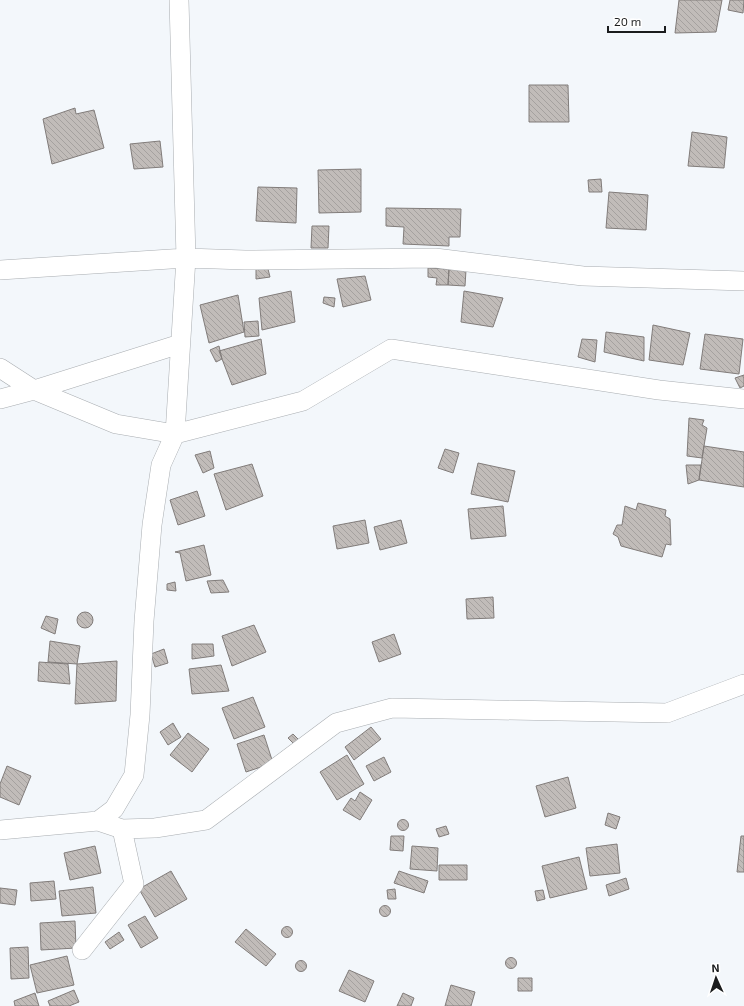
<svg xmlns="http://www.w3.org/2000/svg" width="744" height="1006" viewBox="0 0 744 1006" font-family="'Exo 2',sans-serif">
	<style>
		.building { fill: url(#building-back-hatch); stroke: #817c7a }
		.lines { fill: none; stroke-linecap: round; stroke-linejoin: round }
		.minor-casing { stroke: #a9adb1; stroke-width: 20 }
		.minor { stroke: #fff; stroke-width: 19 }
	</style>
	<defs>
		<pattern id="building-back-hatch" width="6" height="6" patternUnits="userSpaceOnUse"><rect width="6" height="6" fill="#c1bcb9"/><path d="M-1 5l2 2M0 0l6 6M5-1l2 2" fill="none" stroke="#a5a19f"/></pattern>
	</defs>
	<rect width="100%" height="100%" fill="#f3f7fb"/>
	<path class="building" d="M679 0H722L716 32 675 33Z
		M730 0H744L743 13 728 10Z
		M529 85H568L569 122H529Z
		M75 108 76 114 94 110 104 148 52 164 43 119Z
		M692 132 727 137 724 168 688 166Z
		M160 141 163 167 134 169 130 144Z
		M361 169V212L319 213 318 170Z
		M601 179 602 192H589L588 180Z
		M258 187 297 188 296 223 256 221Z
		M609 192 648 195 646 230 606 228Z
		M386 208 461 209 460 237H449V246L403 244 404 227 386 226Z
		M312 226H329L328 248H311Z
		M267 265 270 277 256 279V267Z
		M428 268 449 269 448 285H436L437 278 428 277Z
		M449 269 466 270 465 286 448 285Z
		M365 276 371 300 343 307 337 279Z
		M291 291 295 322 262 330 259 298Z
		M464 291 503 298 493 327 461 322Z
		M238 295 244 332 209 343 200 305Z
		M324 297 335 298 334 307 323 303Z
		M258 321 259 336 245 337 244 322Z
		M653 325 690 333 683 365 649 360Z
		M606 332 644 337V361L604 352Z
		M705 334 743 339 739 374 700 369Z
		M261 339 266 374 232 385 219 351Z
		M582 339 597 340 595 362 578 357Z
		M219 346 222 359 216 362 210 350Z
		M744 375V386L740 388 735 378Z
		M689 418 704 420 702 425 707 428 702 458 687 456Z
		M704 446 744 452V487L699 480Z
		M445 449 459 453 453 473 438 468Z
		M210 451 214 468 203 473 195 455Z
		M478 463 515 471 508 502 471 494Z
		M252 464 263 496 226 510 214 474Z
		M686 465H701L699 480 688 484Z
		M197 491 205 516 178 525 170 500Z
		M638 503 666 510 665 516 670 519 671 545 666 544 662 557 621 546 618 537 613 534 617 525H622L625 506 636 510Z
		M503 506 506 536 471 539 468 509Z
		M365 520 369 543 337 549 333 526Z
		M401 520 407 543 380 550 374 527Z
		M204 545 211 575 186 581 180 553 175 552Z
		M223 580 229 592 211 593 207 581Z
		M175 582 176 591 167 590V584Z
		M493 597 494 618 467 619 466 599Z
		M77 620a8 8 0 1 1 16 0a8 8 0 1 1-16 0Z
		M46 616 58 619 55 634 41 628Z
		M254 625 266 652 232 666 222 636Z
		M394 634 401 654 379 662 372 642Z
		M50 641 80 646 77 664 48 662Z
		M192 644H213L214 656 192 659Z
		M164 649 168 663 155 667 151 654Z
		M117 661 116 701 75 704 77 664Z
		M39 662 68 664 70 684 38 681Z
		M221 665 229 691 192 694 189 669Z
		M253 697 265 727 234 739 222 708Z
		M173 723 181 737 168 745 160 732Z
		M371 727 381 739 354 760 345 747Z
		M188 733 209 749 192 772 170 755Z
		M293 734 301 742 296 746 288 738Z
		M264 735 273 763 246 772 237 744Z
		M347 755 364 784 337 800 320 772Z
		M384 757 391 772 374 781 366 766Z
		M7 766 31 776 19 805 0 797V784Z
		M568 777 576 808 545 817 536 786Z
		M360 792 372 800 360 820 343 810 351 798 355 801Z
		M608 813 620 817 616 829 605 825Z
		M397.5 825a5.5 5.5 0 1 1 11 0a5.5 5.5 0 1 1-11 0Z
		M446 826 449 834 439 837 436 829Z
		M391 836H404L403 851 390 850Z
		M741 836H744V872H737Z
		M617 844 620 873 590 876 586 848Z
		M95 846 101 873 70 880 64 853Z
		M412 846 438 848 437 871 410 869Z
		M579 857 587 889 550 898 542 866Z
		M439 865H467V880H439Z
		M171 871 187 899 155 917 139 889Z
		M399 871 428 881 424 893 394 883Z
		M626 878 629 889 609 896 606 885Z
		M54 881 56 899 31 901 30 883Z
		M93 887 96 913 62 916 59 891Z
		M0 888 17 890 15 905 0 903Z
		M395 889 396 899H388L387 890Z
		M543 890 545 899 537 901 535 891Z
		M379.5 911a5.5 5.5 0 1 1 11 0a5.5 5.5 0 1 1-11 0Z
		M145 916 158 938 141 948 128 925Z
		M75 921 76 948 41 950 40 923Z
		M281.5 932a5.5 5.5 0 1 1 11 0a5.5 5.5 0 1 1-11 0Z
		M246 929 276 954 266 966 235 942Z
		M119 932 124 940 110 949 105 942Z
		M28 947 29 978 11 979 10 948Z
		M67 956 74 985 37 993 30 965Z
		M505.5 963a5.5 5.5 0 1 1 11 0a5.5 5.5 0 1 1-11 0Z
		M295.5 966a5.5 5.5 0 1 1 11 0a5.5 5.5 0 1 1-11 0Z
		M349 970 374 981 365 1002 339 991Z
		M518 978H532V991H518Z
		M451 985 475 992 471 1006H445Z
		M74 990 79 1002 69 1006H50L48 1001Z
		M35 993 39 1006H15L14 1001Z
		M403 993 414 998 411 1006H397Z"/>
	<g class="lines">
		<defs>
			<path id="minor" d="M0 270 186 258 245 260 435 258 583 276 744 281
				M0 368 34 390 116 424 175 434 303 401 391 349 659 390 744 399
				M0 399 34 390 180 344
				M98 821 114 809 134 775 140 715 144 621 152 525 161 465 175 434 186 258 179 0
				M122 829 155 828 206 820 336 723 392 708 667 713 744 684
				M0 830 98 821 122 829 134 884 82 950"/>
		</defs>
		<use href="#minor" class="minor-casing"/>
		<use href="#minor" class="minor"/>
	</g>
	<g transform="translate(716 978) rotate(357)" stroke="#ffffff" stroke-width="3" paint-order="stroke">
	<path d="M0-3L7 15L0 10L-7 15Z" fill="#1a1c1d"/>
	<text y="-6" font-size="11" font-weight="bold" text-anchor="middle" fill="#1a1c1d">N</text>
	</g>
	<path d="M608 26v6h57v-6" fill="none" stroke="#1a1c1d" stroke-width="2"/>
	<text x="614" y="26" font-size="12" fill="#1a1c1d" stroke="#ffffff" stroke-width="3" paint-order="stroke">20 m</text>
</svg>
